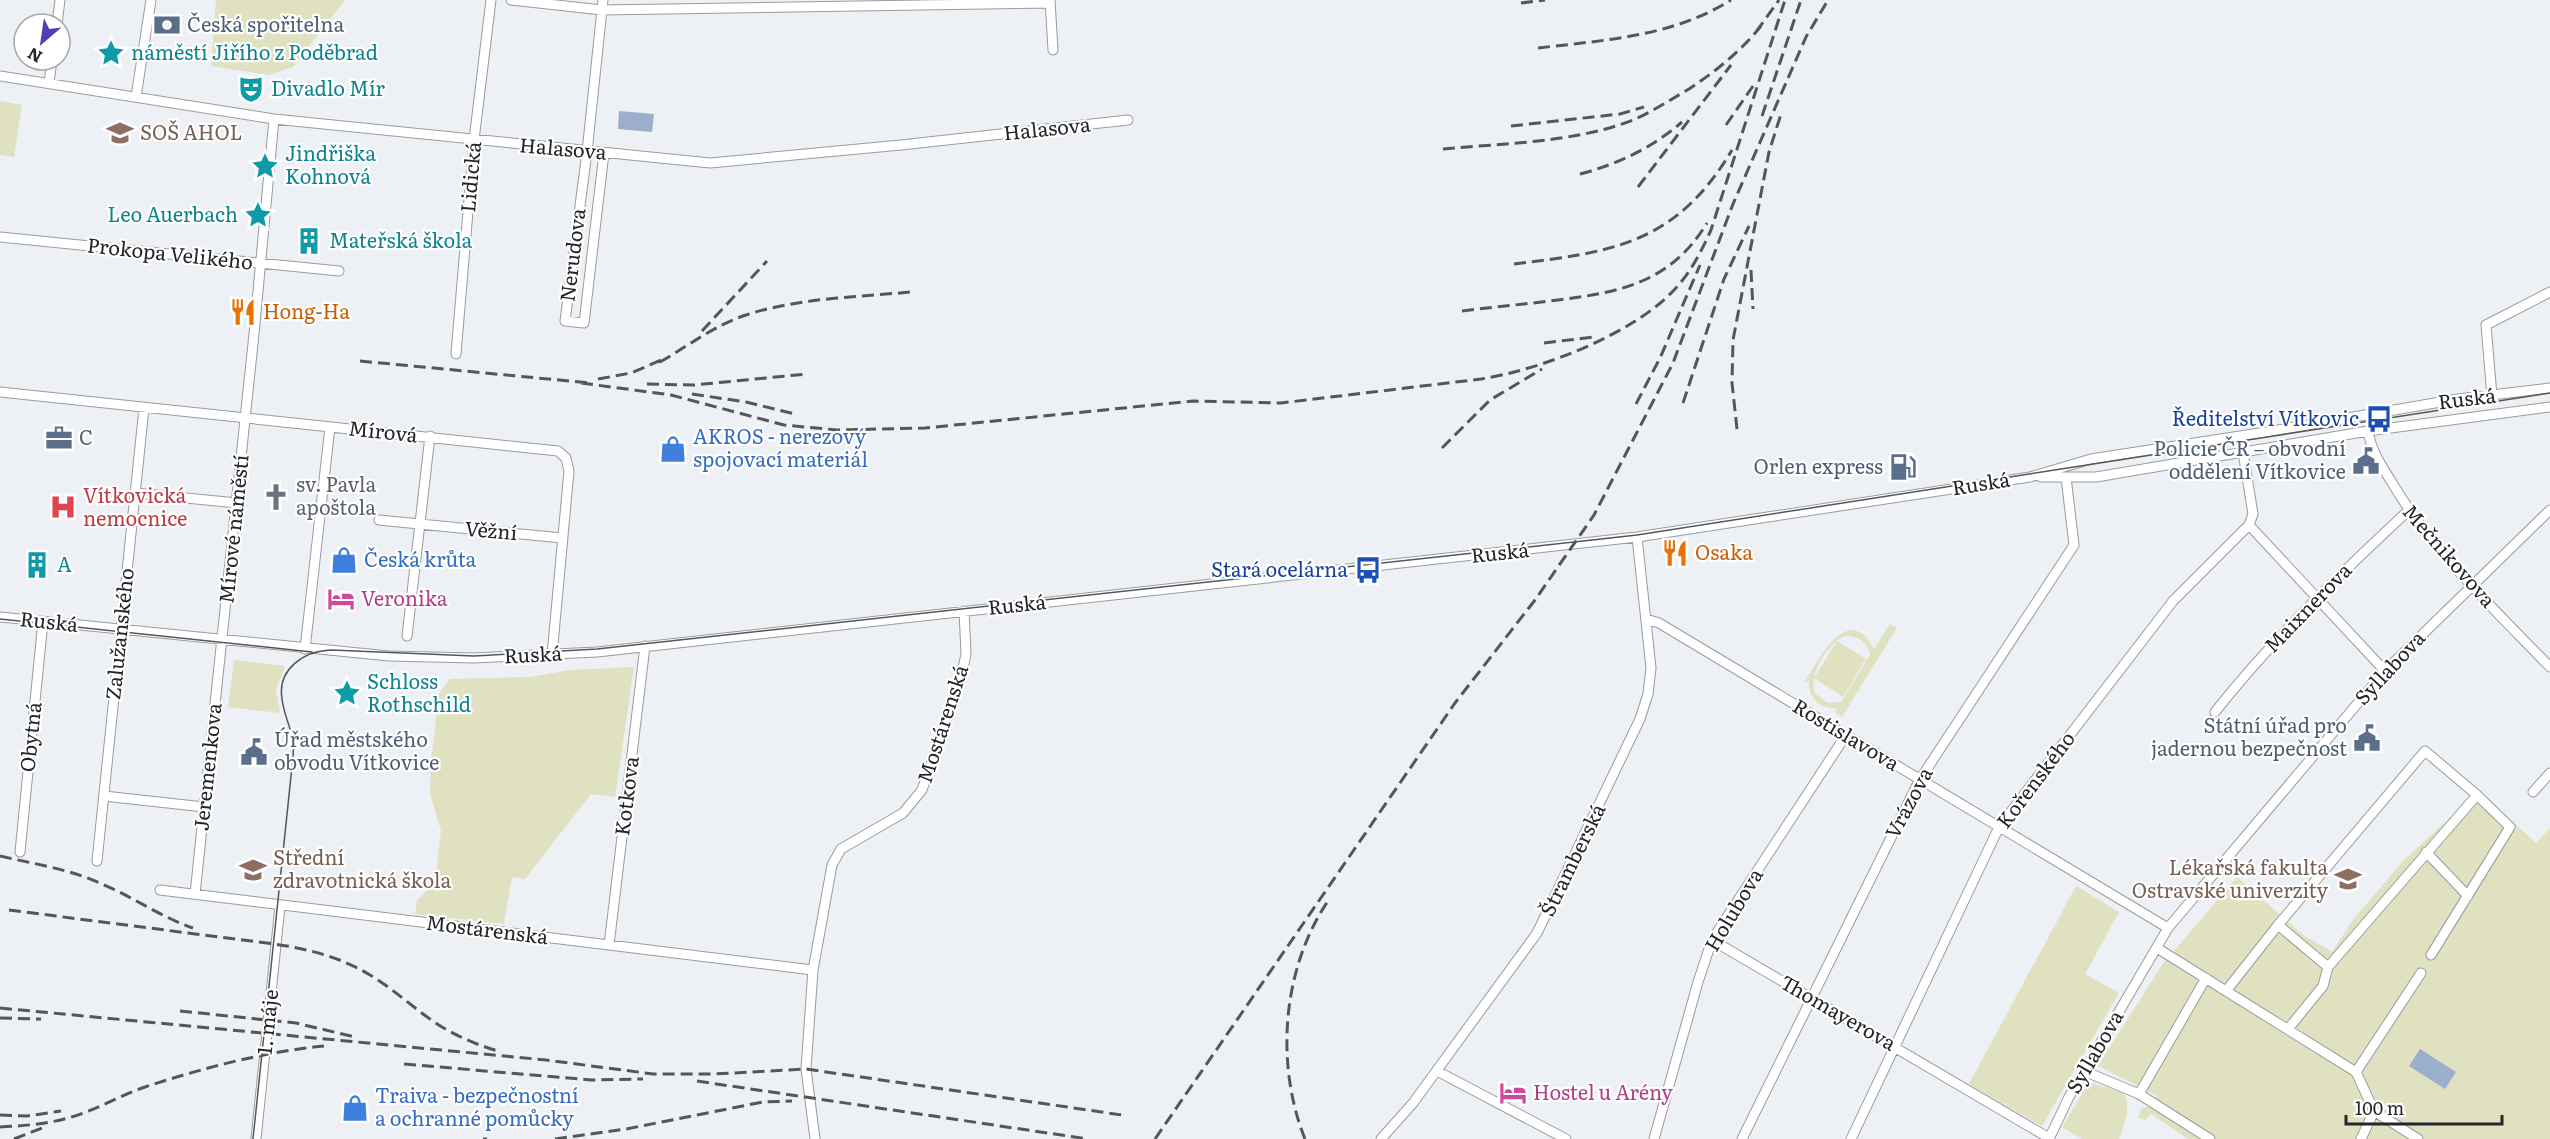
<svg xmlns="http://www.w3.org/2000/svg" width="2550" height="1139" viewBox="0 0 2550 1139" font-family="Literata,serif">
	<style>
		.green { fill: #dfe1c0; fill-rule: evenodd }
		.water { fill: #9bafcc }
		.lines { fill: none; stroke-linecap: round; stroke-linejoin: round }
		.minor-casing { stroke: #999b9f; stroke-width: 11 }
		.minor { stroke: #fff; stroke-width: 9 }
		.tram { stroke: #545657; stroke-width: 1.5 }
		.rail { stroke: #545657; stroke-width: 3; stroke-dasharray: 12 6; stroke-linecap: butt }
		.labels { text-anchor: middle; stroke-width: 4.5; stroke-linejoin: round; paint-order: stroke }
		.service-label { font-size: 20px; fill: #4e5e75; stroke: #fff; text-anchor: start }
		.culture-label { font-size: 20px; fill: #0d838f; stroke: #fff; text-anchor: start }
		.street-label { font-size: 20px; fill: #242526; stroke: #fff }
		.education-label { font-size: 20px; fill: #785e54; stroke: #fff; text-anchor: start }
		.food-label { font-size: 20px; fill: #c56008; stroke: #fff; text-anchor: start }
		.transit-label { font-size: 20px; fill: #164399; stroke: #fff; text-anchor: end }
		.shop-label { font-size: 20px; fill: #366cbe; stroke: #fff; text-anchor: start }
		.worship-label { font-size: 20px; fill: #5b616d; stroke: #fff; text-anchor: start }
		.health-label { font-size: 20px; fill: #be3a42; stroke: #fff; text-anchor: start }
		.hotel-label { font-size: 20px; fill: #b23c85; stroke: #fff; text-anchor: start }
	</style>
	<rect width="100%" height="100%" fill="#edf0f4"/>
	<path class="green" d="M216 0H345L293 67 268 75 211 66Z
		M0 101 22 105 14 157 0 155Z
		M1890 624 1897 628 1842 717 1835 712 1837 708C1820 709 1808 698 1809 681L1805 682C1818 660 1848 600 1874 649ZM1846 636C1859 636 1868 642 1870 655L1841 702 1827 703 1815 693C1808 675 1828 642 1846 636Z
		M1837 641 1866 659 1843 697 1814 678Z
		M234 660 285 666 276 689 280 713 228 707Z
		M634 667 615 797 591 794 525 879 512 877 504 924 415 914 417 900 435 883 441 831 430 794 431 761 439 693 450 679 530 677 570 670Z
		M2479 791 2536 843 2550 828V1139H2188L2151 1114 2145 1120 2138 1117 2142 1108 2151 1106 2156 1095 2098 1066 2162 965 2237 877 2303 935 2332 952 2353 920 2404 860Z
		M2076 886 2119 912 2085 974 2119 993 2042 1126 1969 1084Z
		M2089 1082 2123 1093C2132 1103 2124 1127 2119 1139H2082L2062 1127Z"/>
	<path class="water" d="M619 111 654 114 652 132 618 129Z
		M2420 1049 2456 1072 2445 1089 2409 1066Z"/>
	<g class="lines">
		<defs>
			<path id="minor" d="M511 0 602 10 1050 3
				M603 0 587 152 565 321 584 323 604 153
				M1050 0 1053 50
				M57 24 60 0
				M0 76 274 119 710 163 901 145 1128 120
				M49 83 52 60
				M136 97 151 0
				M0 237 339 271
				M456 354 474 140 491 0
				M0 392 558 451 566 458 569 471 552 655
				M2492 396 2486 325 2550 292
				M2368 431C2371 450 2381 465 2391 481 2432 551 2494 609 2550 667
				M2243 452 2253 514 2249 525 2385 671
				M2041 477H2096L2368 431 2550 407
				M135 493 237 503
				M379 520 562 538
				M0 617 389 656 474 658 597 652 1637 537 2030 477 2091 459 2266 432 2458 399 2550 388
				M1646 619 1659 623 2168 928
				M407 636 430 436
				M305 649 330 427
				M2215 712C2273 639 2340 574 2408 511
				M2533 792 2550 773
				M104 796 204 807
				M20 852 43 621
				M2426 852 2468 896
				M97 861 144 408
				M160 890 813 970 806 1069 815 1139
				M195 894 254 334 274 119
				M2278 925 2328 967
				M1712 940 2049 1138
				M609 945 645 646
				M2157 948 2356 1072 2374 1111 2418 1139
				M813 970 832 865 841 849 903 813 922 790 961 678 966 654 964 611
				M2226 991 2278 925 2425 751 2477 795
				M2288 1029 2323 986 2328 967 2477 795 2510 827 2431 955
				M1437 1071 1566 1139
				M2084 1071 2139 1094 2210 1139
				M2356 1072 2421 973
				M2139 1094 2206 978
				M256 1139 280 906
				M1381 1139 1413 1103 1537 933 1640 719 1648 694 1651 668 1637 537
				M1654 1139 1698 982 1712 940 1846 735
				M1742 1139 1919 781 2074 545 2066 477
				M1851 1139 1999 827 2173 601 2249 525
				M2049 1139 2069 1097 2168 928 2385 671 2550 510
				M2361 1139 2374 1111"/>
		</defs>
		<use href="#minor" class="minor-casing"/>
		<use href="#minor" class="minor"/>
		<path class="tram" d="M0 619 312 652
			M253 1139 293 757C295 731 285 722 282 699 277 669 304 651 331 650L474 656 597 649 1637 535 2550 393"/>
		<path class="rail" d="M1521 3 1545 0
			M1756 32 1779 0
			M1538 48C1605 40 1672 37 1731 0
			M1762 116 1801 0
			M1726 125 1753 86
			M1511 126 1620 114 1644 107
			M1443 149C1505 143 1574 143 1633 120 1652 112 1670 100 1689 89 1716 71 1740 52 1761 26
			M1580 174C1618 164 1652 148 1682 122
			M1638 187 1731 65
			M1514 264C1613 252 1676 244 1732 150
			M1751 270 1753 309
			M1462 311C1494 307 1526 304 1558 300 1622 292 1671 282 1707 223
			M702 331 767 261
			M1544 343 1594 337
			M360 361 590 383
			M660 362C688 346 715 325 746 315 798 298 857 297 911 292
			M598 379 631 373 666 358
			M581 383 671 395 784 425 837 430 925 428 1193 401 1281 403 1481 379C1540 370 1634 334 1675 289 1691 272 1701 252 1711 230L1785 0
			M647 384 694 385 807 374
			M692 394 746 402 795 414
			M1683 403 1724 279 1749 226
			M1636 404 1660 358 1700 265
			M1737 429 1732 383 1733 340 1769 152 1781 114
			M1442 448 1490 400 1542 369
			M0 856C34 864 70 869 102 884 133 897 161 917 193 928
			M9 910 274 944C309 949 340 957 370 975 392 988 410 1005 430 1019 451 1034 474 1044 498 1051
			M0 1008 546 1060 653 1074H714L806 1069 1122 1115
			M180 1011 296 1023 355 1037
			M0 1018 41 1019
			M404 1064 591 1080 643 1079
			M697 1081 1088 1139
			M0 1115 27 1116 61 1111
			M0 1127C23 1126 46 1124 68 1118 94 1111 119 1096 145 1087 203 1068 263 1052 324 1046
			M14 1139 42 1128
			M483 1139H487
			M555 1139 626 1129 763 1102 792 1101
			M1155 1139 1455 703 1535 600 1594 515 1673 363 1733 204 1806 37 1828 0
			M1305 1139C1275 1064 1282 969 1328 901"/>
	</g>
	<defs>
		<symbol id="bank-bare" viewBox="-9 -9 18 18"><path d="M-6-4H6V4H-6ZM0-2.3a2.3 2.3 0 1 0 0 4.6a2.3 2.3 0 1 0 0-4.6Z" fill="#5c6f8a" stroke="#fff" stroke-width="2.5" paint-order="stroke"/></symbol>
		<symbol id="sight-bare" viewBox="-9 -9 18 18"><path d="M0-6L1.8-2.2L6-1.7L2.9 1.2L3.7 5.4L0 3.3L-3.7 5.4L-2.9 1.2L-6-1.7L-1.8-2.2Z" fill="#0f9aa8" stroke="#fff" stroke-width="2.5" paint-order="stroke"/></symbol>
		<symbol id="theatre-bare" viewBox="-9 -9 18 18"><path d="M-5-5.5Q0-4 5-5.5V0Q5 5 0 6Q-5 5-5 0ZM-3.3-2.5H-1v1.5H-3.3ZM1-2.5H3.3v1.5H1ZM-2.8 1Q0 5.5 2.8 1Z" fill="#0f9aa8" stroke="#fff" stroke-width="2.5" paint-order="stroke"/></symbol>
		<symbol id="university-bare" viewBox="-9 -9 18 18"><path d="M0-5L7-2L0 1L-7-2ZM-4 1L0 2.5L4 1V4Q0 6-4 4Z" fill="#8d6e63" stroke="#fff" stroke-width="2.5" paint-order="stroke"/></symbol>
		<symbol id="building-bare" viewBox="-9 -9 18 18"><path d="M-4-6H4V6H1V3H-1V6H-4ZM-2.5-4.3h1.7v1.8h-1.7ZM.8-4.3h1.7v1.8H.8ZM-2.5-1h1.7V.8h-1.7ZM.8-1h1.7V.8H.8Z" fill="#0f9aa8" stroke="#fff" stroke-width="2.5" paint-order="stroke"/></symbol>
		<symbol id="restaurant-bare" viewBox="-9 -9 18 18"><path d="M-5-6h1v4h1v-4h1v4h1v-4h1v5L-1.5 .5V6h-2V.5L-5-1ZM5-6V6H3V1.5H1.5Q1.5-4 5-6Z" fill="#e8710a" stroke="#fff" stroke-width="2.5" paint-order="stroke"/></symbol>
		<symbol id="bus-bare" viewBox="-9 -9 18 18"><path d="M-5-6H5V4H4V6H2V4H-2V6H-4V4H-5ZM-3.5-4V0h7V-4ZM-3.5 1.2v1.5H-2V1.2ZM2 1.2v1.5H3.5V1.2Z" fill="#1a4fb4" stroke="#fff" stroke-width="2.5" paint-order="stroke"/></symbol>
		<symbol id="office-bare" viewBox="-9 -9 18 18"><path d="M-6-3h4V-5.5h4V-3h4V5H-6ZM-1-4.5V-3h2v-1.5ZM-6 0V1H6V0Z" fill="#5c6f8a" stroke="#fff" stroke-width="2.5" paint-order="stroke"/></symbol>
		<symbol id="shop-bare" viewBox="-9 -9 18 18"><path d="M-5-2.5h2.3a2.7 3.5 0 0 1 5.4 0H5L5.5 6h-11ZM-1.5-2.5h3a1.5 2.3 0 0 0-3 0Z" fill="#3f7fe0" stroke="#fff" stroke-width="2.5" paint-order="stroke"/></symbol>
		<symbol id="civic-bare" viewBox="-9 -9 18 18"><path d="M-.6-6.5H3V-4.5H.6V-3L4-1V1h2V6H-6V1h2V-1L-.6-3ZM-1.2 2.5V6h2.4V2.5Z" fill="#5c6f8a" stroke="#fff" stroke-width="2.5" paint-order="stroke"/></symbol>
		<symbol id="fuel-bare" viewBox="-9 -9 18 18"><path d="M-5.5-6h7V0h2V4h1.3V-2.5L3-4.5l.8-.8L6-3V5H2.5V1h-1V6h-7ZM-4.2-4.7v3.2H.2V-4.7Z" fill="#5c6f8a" stroke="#fff" stroke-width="2.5" paint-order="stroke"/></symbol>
		<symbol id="church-bare" viewBox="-9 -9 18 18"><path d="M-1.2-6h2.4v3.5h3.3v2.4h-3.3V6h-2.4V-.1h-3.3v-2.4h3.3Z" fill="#6b7280" stroke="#fff" stroke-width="2.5" paint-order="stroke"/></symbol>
		<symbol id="hospital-bare" viewBox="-9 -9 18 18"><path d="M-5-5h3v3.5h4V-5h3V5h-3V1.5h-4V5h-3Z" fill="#e0444e" stroke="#fff" stroke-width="2.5" paint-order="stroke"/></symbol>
		<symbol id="hotel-bare" viewBox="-9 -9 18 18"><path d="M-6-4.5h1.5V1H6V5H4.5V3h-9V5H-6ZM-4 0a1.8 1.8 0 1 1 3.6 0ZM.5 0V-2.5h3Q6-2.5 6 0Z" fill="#d1479c" stroke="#fff" stroke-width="2.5" paint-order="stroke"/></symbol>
	</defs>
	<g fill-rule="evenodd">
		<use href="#bank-bare" x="148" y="6" width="38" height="38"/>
		<use href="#sight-bare" x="92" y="34" width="38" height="38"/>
		<use href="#theatre-bare" x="232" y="70" width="38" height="38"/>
		<use href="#university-bare" x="101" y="114" width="38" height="38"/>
		<use href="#sight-bare" x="246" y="147" width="38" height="38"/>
		<use href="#sight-bare" x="239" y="196" width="38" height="38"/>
		<use href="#building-bare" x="290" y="222" width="38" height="38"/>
		<use href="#restaurant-bare" x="224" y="293" width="38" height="38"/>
		<use href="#bus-bare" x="2360" y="400" width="38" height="38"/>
		<use href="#office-bare" x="40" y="419" width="38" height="38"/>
		<use href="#shop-bare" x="654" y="430" width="38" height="38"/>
		<use href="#civic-bare" x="2347" y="442" width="38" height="38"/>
		<use href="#fuel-bare" x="1884" y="448" width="38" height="38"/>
		<use href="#church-bare" x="257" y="478" width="38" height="38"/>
		<use href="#hospital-bare" x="44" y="488" width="38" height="38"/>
		<use href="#restaurant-bare" x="1656" y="534" width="38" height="38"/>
		<use href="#shop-bare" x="325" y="541" width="38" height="38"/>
		<use href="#building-bare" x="18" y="546" width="38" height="38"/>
		<use href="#bus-bare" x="1349" y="551" width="38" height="38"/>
		<use href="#hotel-bare" x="322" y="580" width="38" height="38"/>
		<use href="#sight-bare" x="328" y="674" width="38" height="38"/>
		<use href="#civic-bare" x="2348" y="719" width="38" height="38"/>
		<use href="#civic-bare" x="235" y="733" width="38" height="38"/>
		<use href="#university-bare" x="234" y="851" width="38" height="38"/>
		<use href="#university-bare" x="2329" y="860" width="38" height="38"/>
		<use href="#hotel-bare" x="1494" y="1074" width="38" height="38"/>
		<use href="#shop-bare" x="336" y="1089" width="38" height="38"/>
	</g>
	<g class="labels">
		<g class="service-label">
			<text x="187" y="32">Česká spořitelna</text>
			<text x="79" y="445">C</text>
			<text x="2346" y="456" text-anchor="end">Policie ČR – obvodní<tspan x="2346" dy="23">oddělení Vítkovice</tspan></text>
			<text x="1883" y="474" text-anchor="end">Orlen express</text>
			<text x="2347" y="733" text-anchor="end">Státní úřad pro<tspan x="2347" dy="23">jadernou bezpečnost</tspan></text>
			<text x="274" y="747">Úřad městského<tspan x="274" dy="23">obvodu Vítkovice</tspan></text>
		</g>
		<g class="culture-label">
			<text x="131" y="60">náměstí Jiřího z Poděbrad</text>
			<text x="271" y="96">Divadlo Mír</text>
			<text x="285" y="161">Jindřiška<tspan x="285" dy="23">Kohnová</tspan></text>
			<text x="238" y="222" text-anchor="end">Leo Auerbach</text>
			<text x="329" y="248">Mateřská škola</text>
			<text x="57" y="572">A</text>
			<text x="367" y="689">Schloss<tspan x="367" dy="23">Rothschild</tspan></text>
		</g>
		<g class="street-label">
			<text transform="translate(1047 129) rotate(-6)" y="7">Halasova</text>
			<text transform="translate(563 149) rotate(5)" y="7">Halasova</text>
			<text transform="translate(471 177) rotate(-85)" y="7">Lidická</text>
			<text transform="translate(170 254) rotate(6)" y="7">Prokopa Velikého</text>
			<text transform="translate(573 255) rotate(-83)" y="7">Nerudova</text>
			<text transform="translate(2467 399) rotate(-7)" y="7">Ruská</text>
			<text transform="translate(383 432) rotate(6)" y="7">Mírová</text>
			<text transform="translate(1981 484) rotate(-9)" y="7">Ruská</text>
			<text transform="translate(234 529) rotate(-84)" y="7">Mírové náměstí</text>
			<text transform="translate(491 531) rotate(5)" y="7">Věžní</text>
			<text transform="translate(1500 553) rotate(-6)" y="7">Ruská</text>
			<text transform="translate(2449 556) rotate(49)" y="7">Mečnikovova</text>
			<text transform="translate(1017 605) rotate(-6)" y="7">Ruská</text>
			<text transform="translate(2308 608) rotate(-46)" y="7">Maixnerova</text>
			<text transform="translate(49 622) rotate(6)" y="7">Ruská</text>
			<text transform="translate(120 634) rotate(-84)" y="7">Zalužanského</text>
			<text transform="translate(533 655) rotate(-3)" y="7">Ruská</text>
			<text transform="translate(2390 668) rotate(-47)" y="7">Syllabova</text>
			<text transform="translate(943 724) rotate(-72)" y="7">Mostárenská</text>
			<text transform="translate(1846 735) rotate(31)" y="7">Rostislavova</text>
			<text transform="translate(31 737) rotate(-84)" y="7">Obytná</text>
			<text transform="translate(208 767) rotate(-84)" y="7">Jeremenkova</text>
			<text transform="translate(2036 780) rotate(-53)" y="7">Kořenského</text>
			<text transform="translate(627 796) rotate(-83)" y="7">Kotkova</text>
			<text transform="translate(1909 803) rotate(-62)" y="7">Vrázova</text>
			<text transform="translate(1573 860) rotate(-64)" y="7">Štramberská</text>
			<text transform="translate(1734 910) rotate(-59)" y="7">Holubova</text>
			<text transform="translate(487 930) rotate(7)" y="7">Mostárenská</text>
			<text transform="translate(1838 1013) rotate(30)" y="7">Thomayerova</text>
			<text transform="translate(268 1022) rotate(-84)" y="7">1. máje</text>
			<text transform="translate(2095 1052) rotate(-60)" y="7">Syllabova</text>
		</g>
		<g class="education-label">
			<text x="140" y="140">SOŠ AHOL</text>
			<text x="273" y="865">Střední<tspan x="273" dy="23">zdravotnická škola</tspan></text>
			<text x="2328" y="875" text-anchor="end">Lékařská fakulta<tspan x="2328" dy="23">Ostravské univerzity</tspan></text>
		</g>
		<g class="food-label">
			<text x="263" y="319">Hong-Ha</text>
			<text x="1695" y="560">Osaka</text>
		</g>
		<g class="transit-label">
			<text x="2359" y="426">Ředitelství Vítkovic</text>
			<text x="1348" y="577">Stará ocelárna</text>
		</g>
		<g class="shop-label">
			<text x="693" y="444">AKROS - nerezový<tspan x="693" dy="23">spojovací materiál</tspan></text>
			<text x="364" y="567">Česká krůta</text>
			<text x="375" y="1103">Traiva - bezpečnostní<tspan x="375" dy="23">a ochranné pomůcky</tspan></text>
		</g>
		<g class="worship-label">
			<text x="296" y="492">sv. Pavla<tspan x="296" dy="23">apoštola</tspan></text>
		</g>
		<g class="health-label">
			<text x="83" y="503">Vítkovická<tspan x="83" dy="23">nemocnice</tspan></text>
		</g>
		<g class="hotel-label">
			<text x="361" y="606">Veronika</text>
			<text x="1533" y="1100">Hostel u Arény</text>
		</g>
	</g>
	<g transform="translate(42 42) rotate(209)"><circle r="28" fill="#ffffff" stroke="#a7a8a8" stroke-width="1.5"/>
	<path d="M0-4.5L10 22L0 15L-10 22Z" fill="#583cb4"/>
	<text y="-9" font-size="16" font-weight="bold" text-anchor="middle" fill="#242526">N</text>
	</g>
	<path d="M2346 1115v9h156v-9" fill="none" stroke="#242526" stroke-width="3"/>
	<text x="2355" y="1115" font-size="18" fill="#242526" stroke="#ffffff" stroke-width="4.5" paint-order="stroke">100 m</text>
</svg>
